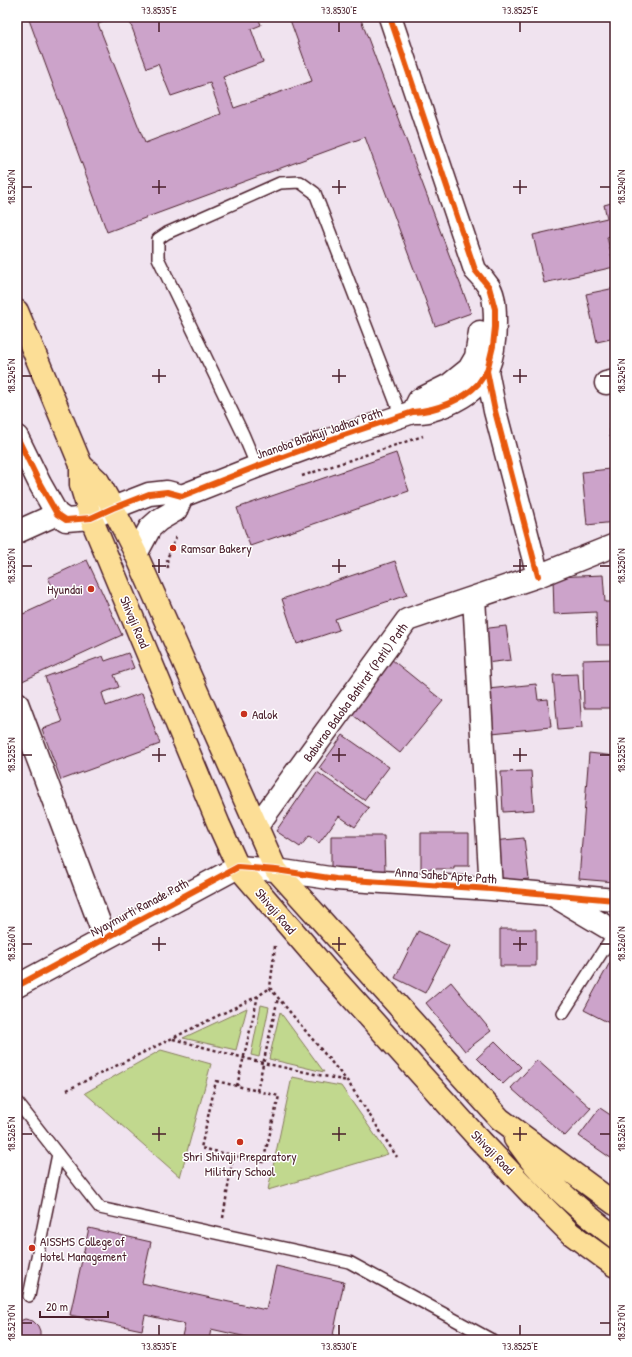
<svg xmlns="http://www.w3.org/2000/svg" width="632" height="1357" viewBox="0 0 632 1357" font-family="'Patrick Hand',sans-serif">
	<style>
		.green { fill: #c1d88e; stroke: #867c5c }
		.building { fill: #cca3ca; stroke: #4a1f2b }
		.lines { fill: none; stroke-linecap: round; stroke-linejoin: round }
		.service-casing { stroke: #4a1f2b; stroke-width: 14 }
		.minor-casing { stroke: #4a1f2b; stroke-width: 25 }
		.tertiary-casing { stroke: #4a1f2b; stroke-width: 25 }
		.trunk-casing { stroke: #4a1f2b; stroke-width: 25 }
		.path { stroke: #4a1f2b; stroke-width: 2.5; stroke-dasharray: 3 3; stroke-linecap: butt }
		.service { stroke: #fff; stroke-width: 11 }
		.minor { stroke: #fff; stroke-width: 22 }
		.tertiary { stroke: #fff; stroke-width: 22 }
		.trunk { stroke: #fcde96; stroke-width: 22 }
		.cycleway-casing { stroke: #fff; stroke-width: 8 }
		.cycleway { stroke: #e8590c; stroke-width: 6 }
		.ticks { fill: none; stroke: #4a1f2b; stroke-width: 1.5 }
		.poi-dot { fill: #c8321e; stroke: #fff; stroke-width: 1.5 }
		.labels { text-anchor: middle; stroke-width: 3; stroke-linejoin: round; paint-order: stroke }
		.street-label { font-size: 13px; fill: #4a1f2b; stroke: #fff }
		.poi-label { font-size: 13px; fill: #4a1f2b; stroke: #fff; text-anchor: start }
		.neatline { fill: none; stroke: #4a1f2b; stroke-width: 1.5 }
		.ticks-label { font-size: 10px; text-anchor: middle; fill: #4a1f2b }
	</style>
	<rect width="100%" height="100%" fill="#f0e3ef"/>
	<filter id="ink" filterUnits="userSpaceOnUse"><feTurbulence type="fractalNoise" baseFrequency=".025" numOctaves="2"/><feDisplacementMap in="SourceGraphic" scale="8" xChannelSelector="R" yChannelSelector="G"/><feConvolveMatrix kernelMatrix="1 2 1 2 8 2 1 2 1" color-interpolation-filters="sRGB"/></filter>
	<g filter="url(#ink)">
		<path class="green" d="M261 1005 269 1007 259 1057 251 1055Z
			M247 1008 236 1050 183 1038Z
			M280 1012 324 1072 269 1059Z
			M161 1050 211 1064 180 1177 85 1093Z
			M292 1077 341 1086 388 1154 268 1190Z"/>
		<path class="building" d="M28 17H116L98 24 145 143 221 114 210 83 171 96 158 64 147 68 128 17H258L261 25 251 29 263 62 223 77 234 108 312 81 289 17H360L471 313 435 326 365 137 107 232Z
			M615 202V235L607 237 614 267 544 283 533 235 607 218 604 205Z
			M615 288V338L597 342 586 294Z
			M615 422V435L610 436 609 423Z
			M396 453 409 491 250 546 237 508Z
			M610 469 615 522 587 525 582 472Z
			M87 560 122 635 18 683 17 681V601L23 614 58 598 48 578Z
			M395 561 407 595 335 619 339 630 297 644 282 599Z
			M603 575 605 602H615V645H597L596 612 554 614 553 577Z
			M506 626 511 660 486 663 481 629Z
			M128 653 134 668 114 675 119 687 102 693 106 706 142 693 160 744 61 780 42 729 62 722 45 677 103 656 105 661Z
			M391 659 443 701 400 753 348 711Z
			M615 659V708H584L583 660Z
			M578 674 582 728 558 730 553 675Z
			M536 684 538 700 548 699 551 727 492 733 488 689Z
			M343 735 389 767 364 800 319 768Z
			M589 753 615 756V882L579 879Z
			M531 771 534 810 503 812 501 772Z
			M317 772 369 808 355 827 339 816 319 843 309 836 300 847 276 831Z
			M421 833H469V866H454V869H421Z
			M331 836H384L385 871 331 872Z
			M524 838 529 879 497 882 493 841Z
			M500 929H536V966H500Z
			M418 931 449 946 425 993 395 978Z
			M615 953V1026L584 1010Z
			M451 982 491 1031 465 1051 426 1003Z
			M495 1041 521 1067 503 1084 477 1058Z
			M537 1060 591 1108 565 1136 511 1088Z
			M600 1108 615 1118V1161L579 1136Z
			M89 1228 151 1242 142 1283 266 1310 276 1266 344 1282 332 1340H260L211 1329 209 1340H181L185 1324 145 1315 142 1330 70 1315Z
			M25 1319 33 1321 38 1326 40 1331V1338L49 1340H17V1322Z"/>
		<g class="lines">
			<defs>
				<path id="service" d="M257 467 243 434 158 258V239L167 233 280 183 300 182 315 193 401 416
					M563 1013 615 932
					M17 1102 100 1208 349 1262 492 1340
					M29 1296 58 1154"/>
				<path id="minor" d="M479 361 487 371 495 411 538 576
					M606 383 615 381
					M17 532 57 514
					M474 598 491 889
					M17 703 105 938
					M257 826 407 620 538 576 615 545
					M556 897 615 932
					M17 986 238 867 276 870 336 879 491 889 615 900"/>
				<path id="tertiary" d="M414 410 419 400 449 385 469 369 476 357 480 332
					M17 437 40 484 57 514 66 520 91 518 113 508 149 494 167 492 182 496 258 466 329 440 413 412C418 412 424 412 428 411 449 405 478 392 487 370 493 356 495 338 495 322 495 311 495 296 489 287 485 281 480 275 475 270L390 17
					M136 554 150 528 159 520 176 510 182 496"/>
				<path id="trunk" d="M17 311 81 465V485L91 518 219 825 238 867 326 969 478 1138 540 1203 570 1233 615 1266
					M81 465 98 481 113 508 136 554 276 870 500 1119 615 1204
					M515 1139C522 1147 527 1156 534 1164 558 1192 586 1215 615 1237"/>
			</defs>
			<use href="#service" class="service-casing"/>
			<use href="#minor" class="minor-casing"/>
			<use href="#tertiary" class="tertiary-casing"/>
			<use href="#trunk" class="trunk-casing"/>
			<path class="path" d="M302 476 423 436
				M168 568 167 559 176 537
				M275 946 270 988 348 1082 397 1157
				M173 1039 263 1063 347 1081
				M216 1081 279 1096 263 1162 201 1148Z
				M237 1086 258 996
				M67 1090 258 996 270 988
				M257 1091 278 998
				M223 1218 233 1156"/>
			<use href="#service" class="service"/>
			<use href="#minor" class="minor"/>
			<use href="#tertiary" class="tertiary"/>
			<use href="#trunk" class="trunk"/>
			<defs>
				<path id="cycleway" d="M390 17 475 270 489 287 495 309V327L493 346 487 371 495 411 538 576
					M17 437 40 484 57 514 66 520 91 518 113 508 149 494 167 492 182 496 258 466 329 440 413 412C435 411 463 400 478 384 481 380 484 375 487 371
					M17 986 238 867 276 870 336 879 491 889 615 900"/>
			</defs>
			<use href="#cycleway" class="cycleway-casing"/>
			<use href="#cycleway" class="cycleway"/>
		</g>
	</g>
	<path class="ticks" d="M159 22V32M339 22V32M520 22V32M159 180V194M339 180V194M520 180V194M22 187H32M152 187H166M332 187H346M513 187H527M600 187H610M159 369V383M339 369V383M520 369V383M22 376H32M152 376H166M332 376H346M513 376H527M600 376H610M159 559V573M339 559V573M520 559V573M22 566H32M152 566H166M332 566H346M513 566H527M600 566H610M159 748V762M339 748V762M520 748V762M22 755H32M152 755H166M332 755H346M513 755H527M600 755H610M159 937V951M339 937V951M520 937V951M22 944H32M152 944H166M332 944H346M513 944H527M600 944H610M159 1127V1141M339 1127V1141M520 1127V1141M22 1134H32M152 1134H166M332 1134H346M513 1134H527M600 1134H610M22 1323H32M600 1323H610M159 1325V1335M339 1325V1335M520 1325V1335"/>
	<g class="poi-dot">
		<circle cx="173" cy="548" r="4"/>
		<circle cx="91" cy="589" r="4"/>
		<circle cx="244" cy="714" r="4"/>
		<circle cx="240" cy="1142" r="4"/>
		<circle cx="32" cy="1248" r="4"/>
	</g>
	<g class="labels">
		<g class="street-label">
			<text transform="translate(319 433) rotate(-19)" y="5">Jnanoba Bhakuji Jadhav Path</text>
			<text transform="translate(135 622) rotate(67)" y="5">Shivaji Road</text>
			<text transform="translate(355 692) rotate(-54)" y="5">Baburao Baloba Bahirat (Patil) Path</text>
			<text transform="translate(446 875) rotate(4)" y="5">Anna Saheb Apte Path</text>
			<text transform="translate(139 907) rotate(-28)" y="5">Nyaymurti Ranade Path</text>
			<text transform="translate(276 911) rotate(50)" y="5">Shivaji Road</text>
			<text transform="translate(493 1152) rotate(46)" y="5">Shivaji Road</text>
		</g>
		<g class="poi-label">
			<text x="181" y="553">Ramsar Bakery</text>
			<text x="83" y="594" text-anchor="end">Hyundai</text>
			<text x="252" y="719">Aalok</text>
			<text x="240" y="1161" text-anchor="middle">Shri Shivaji Preparatory<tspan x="240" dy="15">Military School</tspan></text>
			<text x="40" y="1246">AISSMS College of<tspan x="40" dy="15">Hotel Management</tspan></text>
		</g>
	</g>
	<rect width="632" height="1357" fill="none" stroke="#fff" stroke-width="44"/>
	<path d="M40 1311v6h68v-6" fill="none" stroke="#4a1f2b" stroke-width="2"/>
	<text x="46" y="1311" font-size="12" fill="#4a1f2b" stroke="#ffffff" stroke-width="3" paint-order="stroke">20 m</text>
	<rect x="22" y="22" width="588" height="1313" class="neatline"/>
	<g class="ticks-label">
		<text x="159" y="14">73.8535°E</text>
		<text x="339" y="14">73.8530°E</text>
		<text x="520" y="14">73.8525°E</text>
		<text transform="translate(621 187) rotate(-90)" y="4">18.5240°N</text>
		<text transform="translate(11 187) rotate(-90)" y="4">18.5240°N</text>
		<text transform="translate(621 376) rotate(-90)" y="4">18.5245°N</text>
		<text transform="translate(11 376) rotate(-90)" y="4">18.5245°N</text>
		<text transform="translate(621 566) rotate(-90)" y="4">18.5250°N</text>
		<text transform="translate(11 566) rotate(-90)" y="4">18.5250°N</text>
		<text transform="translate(11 755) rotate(-90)" y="4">18.5255°N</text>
		<text transform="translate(621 755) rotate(-90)" y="4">18.5255°N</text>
		<text transform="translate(11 944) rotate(-90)" y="4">18.5260°N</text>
		<text transform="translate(621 944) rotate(-90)" y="4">18.5260°N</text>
		<text transform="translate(11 1134) rotate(-90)" y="4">18.5265°N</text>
		<text transform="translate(621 1134) rotate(-90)" y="4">18.5265°N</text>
		<text transform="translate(621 1323) rotate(-90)" y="4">18.5270°N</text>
		<text transform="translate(11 1323) rotate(-90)" y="4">18.5270°N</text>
		<text x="159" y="1350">73.8535°E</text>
		<text x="339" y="1350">73.8530°E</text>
		<text x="520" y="1350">73.8525°E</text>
	</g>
</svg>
